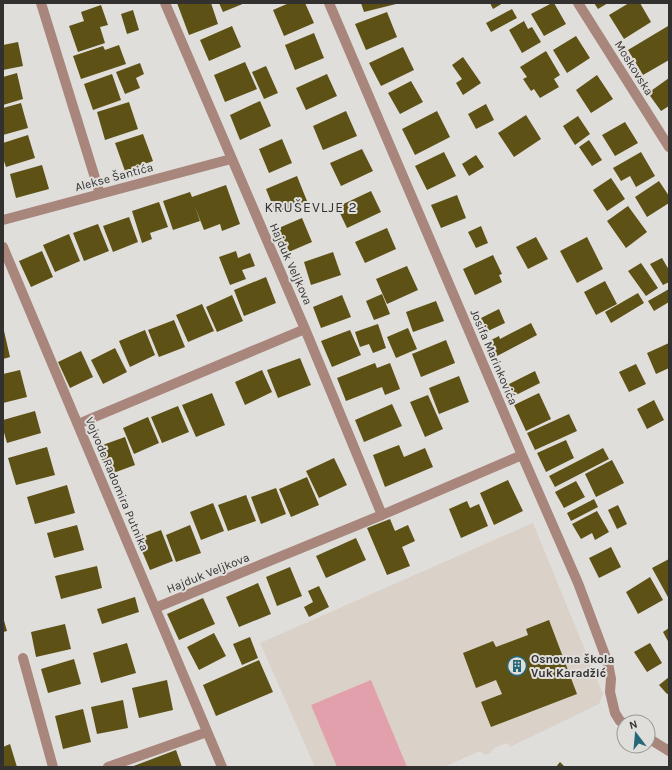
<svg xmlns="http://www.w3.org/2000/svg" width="672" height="770" viewBox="0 0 672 770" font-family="Karla,sans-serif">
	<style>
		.built { fill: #dad1c9 }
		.pitch { fill: #e2a0ac }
		.building { fill: #5d5115 }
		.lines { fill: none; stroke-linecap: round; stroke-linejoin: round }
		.minor { stroke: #a8867c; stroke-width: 10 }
		.labels { text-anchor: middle; stroke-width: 4; stroke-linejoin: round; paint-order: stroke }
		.street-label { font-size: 12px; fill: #323130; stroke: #e0dedb }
		.poi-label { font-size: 12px; font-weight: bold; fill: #323130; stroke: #e0dedb; text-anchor: start }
		.quarter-label { font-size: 14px; letter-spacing: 1px; fill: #323130; stroke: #e0dedb }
	</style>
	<rect width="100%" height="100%" fill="#e0dedb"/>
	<path class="built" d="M533 523 603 694 599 704 510 747 507 743 494 748 490 753 485 755 480 751 444 767H315L260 643Z"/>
	<path class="pitch" d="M371 680 407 767H337L311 705Z"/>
	<path class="building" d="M177 3H211L218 24 189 35Z
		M219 3H245L223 12Z
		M289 3H305L314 23 284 36 273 10Z
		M361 3H396V4L364 12Z
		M490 3H503L493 9Z
		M552 3H554L566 24 544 36 531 14Z
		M594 3H608L598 9Z
		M629 3H640L651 22 624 39 609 15Z
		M101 5 108 25 100 27 105 43 78 52 69 26 84 21 81 12Z
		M512 9 517 18 491 32 486 23Z
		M133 10 139 30 127 34 121 14Z
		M387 12 397 37 366 50 355 24Z
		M524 21 528 29 532 27 541 42 522 53 509 30Z
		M232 26 241 47 209 61 200 40Z
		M668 26 669 60 643 75 628 50Z
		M314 33 324 58 295 70 285 45Z
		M576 36 590 58 567 73 553 50Z
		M18 42 23 66 3 70V45Z
		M119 45 126 64 81 79 73 56 103 46 105 50Z
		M403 47 414 70 381 86 369 63Z
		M546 51 560 75 554 79 559 87 540 98 534 89 531 91 523 79 527 77 520 67Z
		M463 57 481 83 463 95 456 83 462 79 452 65Z
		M245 62 257 89 225 102 214 75Z
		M140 63 144 74 136 78 140 88 125 94 116 72Z
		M266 66 278 93 264 99 252 72Z
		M17 73 23 99 3 105V77Z
		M112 74 121 100 93 110 84 84Z
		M327 74 337 96 306 110 296 88Z
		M597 75 613 99 591 113 576 90Z
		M669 78V106L661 111 648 93Z
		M411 81 423 102 400 114 388 93Z
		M260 101 271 126 240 140 230 115Z
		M129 102 138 129 105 140 97 112Z
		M21 103 28 128 3 135V108Z
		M486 104 494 120 476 129 468 114Z
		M346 111 357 136 323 150 313 126Z
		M437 111 450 137 415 155 402 129Z
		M526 115 541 139 514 157 498 133Z
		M578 116 590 134 575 145 563 126Z
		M625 122 638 143 615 156 602 135Z
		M143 134 153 161 125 171 115 143Z
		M28 135 35 158 6 167 3 158V143Z
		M282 139 292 163 269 173 259 149Z
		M589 140 602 160 592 166 579 147Z
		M362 149 373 171 341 186 330 163Z
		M444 152 456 176 427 190 415 166Z
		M641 152 655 176 636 187 630 176 621 181 613 168Z
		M476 155 484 167 469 176 462 164Z
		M42 165 49 189 16 198 10 174Z
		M297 176 307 201 276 214 266 189Z
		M611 178 625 199 607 211 593 190Z
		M659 181 669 196V203L647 217 635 197Z
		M226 185 240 224 222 231 220 224 204 230 195 207 200 221 173 230 163 201 190 192 192 197Z
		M371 191 381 212 347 228 337 207Z
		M457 195 466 218 441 228 431 205Z
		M159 202 168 227 150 233 152 239 142 243 132 211Z
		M628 206 647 232 626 248 607 221Z
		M129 217 138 242 113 252 103 226Z
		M302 218 312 242 284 254 274 230Z
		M98 224 109 251 84 261 73 233Z
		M481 226 488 243 476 248 468 232Z
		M387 228 396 249 365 263 355 242Z
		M69 234 80 261 55 272 43 245Z
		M536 237 548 259 528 269 516 247Z
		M587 237 603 269 577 283 560 251Z
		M42 251 53 277 31 287 19 261Z
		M236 251 238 258 250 253 255 266 242 270 246 279 230 285 219 257Z
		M333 252 341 275 311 285 304 262Z
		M493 255 502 274 499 275 502 282 475 295 463 269Z
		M662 258 669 270V282L663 285 650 264Z
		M641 263 658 288 646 296 628 271Z
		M407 266 418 290 387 304 376 279Z
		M266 277 276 303 244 316 234 290Z
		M605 281 617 304 596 315 584 292Z
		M669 289V302L654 311 648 301Z
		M638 293 644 303 611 323 605 312Z
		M382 294 390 314 374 320 366 301Z
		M232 295 243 321 217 332 206 307Z
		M342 295 351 317 321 328 313 307Z
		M436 301 444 321 413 332 406 312Z
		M202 304 214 331 188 342 176 315Z
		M499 309 505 323 488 331 481 318Z
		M174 320 185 347 159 357 148 330Z
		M531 323 537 335 497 356 489 341 499 336 500 339Z
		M378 324 386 348 373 353 369 344 360 347 355 332Z
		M408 328 417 349 396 358 387 337Z
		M145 330 155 355 130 367 119 341Z
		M350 330 361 355 332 367 321 341Z
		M4 331 10 357 3 359V332Z
		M446 340 455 363 421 377 412 354Z
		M669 343V368L656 374 647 353Z
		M115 348 127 372 103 384 91 360Z
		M81 351 93 377 70 388 58 362Z
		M300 358 311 385 278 398 267 370Z
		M375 363 377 368 390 363 400 389 385 395 382 387 346 401 337 378Z
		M636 364 646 384 629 392 619 372Z
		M20 370 27 397 3 403V374Z
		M262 370 272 392 245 405 235 382Z
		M535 371 540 383 510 398 505 386Z
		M459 376 469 402 439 414 429 388Z
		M212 393 225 425 196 437 182 405Z
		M539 393 551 419 526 431 514 405Z
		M428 395 443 429 425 437 410 402Z
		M654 400 664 420 647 429 637 409Z
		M392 404 402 426 364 442 355 420Z
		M178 406 189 432 162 443 151 417Z
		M35 411 41 433 7 443 3 429V420Z
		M569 414 577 431 535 450 527 433Z
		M148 417 159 443 134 454 123 428Z
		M125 437 135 465 108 475 97 447Z
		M566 440 574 458 546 472 537 453Z
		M399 445 404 457 425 448 433 467 385 487 373 455Z
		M47 447 55 475 16 485 8 458Z
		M603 448 609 459 555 487 549 476Z
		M334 458 347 485 319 498 306 471Z
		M612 460 624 483 596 497 585 474Z
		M307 477 319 505 291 517 279 489Z
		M508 480 523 511 494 525 480 493Z
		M576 481 585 497 564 508 555 492Z
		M67 485 75 513 35 524 27 497Z
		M276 488 286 514 261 524 251 497Z
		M246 495 256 521 228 531 218 505Z
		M594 499 598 507 571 521 567 513Z
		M467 501 470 508 479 504 488 526 461 538 449 509Z
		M213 503 224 531 201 540 190 512Z
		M618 505 627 524 617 529 608 510Z
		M597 511 609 532 595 540 592 533 581 539 572 524Z
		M390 519 395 531 408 525 415 541 402 547 410 566 387 575 367 528Z
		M77 525 84 550 54 558 47 533Z
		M190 525 201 553 176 562 166 535Z
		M161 530 173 561 150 570 137 539Z
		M356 538 366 560 326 578 316 556Z
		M611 547 621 567 599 578 589 558Z
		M669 559V599L652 568Z
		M97 566 102 588 61 599 55 576Z
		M290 567 302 596 277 606 266 577Z
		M650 577 663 600 638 614 626 592Z
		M258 583 271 614 239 627 226 597Z
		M319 586 329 607 309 617 304 607 313 602 308 591Z
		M135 597 139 612 102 624 97 609Z
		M203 598 215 624 179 640 167 614Z
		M3 617 7 631 3 632Z
		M549 620 577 694 491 727 481 702 502 694 496 680 476 688 463 653 493 641 496 647 528 635 526 629Z
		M65 624 71 649 36 657 31 632Z
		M669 628V643L663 632Z
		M214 633 226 656 199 670 187 647Z
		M250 637 258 658 242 665 233 644Z
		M127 643 136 673 101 683 93 653Z
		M650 643 662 663 647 672 634 652Z
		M74 659 81 684 48 693 41 669Z
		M259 660 273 692 216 716 203 685Z
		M669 677V693L667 694 659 685Z
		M167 680 173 710 139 718 132 688Z
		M123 700 128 728 97 734 91 707Z
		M83 709 91 742 63 749 55 716Z
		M10 744 17 767H3V747Z
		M176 750 182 767H131Z
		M560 762 565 767H556Z"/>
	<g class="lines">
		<path class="minor" d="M41 3 100 194
			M329 3 522 455 578 583 608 663 611 679 610 692 615 713 620 721 624 723
			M578 3 669 147
			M3 220 231 159
			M3 247 222 767
			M78 424 305 329
			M382 515 522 455
			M155 608 382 515 305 329 165 3
			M23 658 53 767
			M648 738 669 751
			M108 767 207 732"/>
	</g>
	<defs>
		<symbol id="building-ring" viewBox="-11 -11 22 22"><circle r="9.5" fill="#e0dedb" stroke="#25687a" stroke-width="1.5"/><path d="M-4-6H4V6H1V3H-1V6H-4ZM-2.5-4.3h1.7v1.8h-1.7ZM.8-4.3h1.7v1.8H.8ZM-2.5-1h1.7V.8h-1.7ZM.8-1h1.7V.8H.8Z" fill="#25687a"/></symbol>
	</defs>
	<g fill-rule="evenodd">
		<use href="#building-ring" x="506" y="655" width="22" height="22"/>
	</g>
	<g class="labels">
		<g class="street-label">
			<text transform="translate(634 68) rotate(58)" y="4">Moskovska</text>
			<text transform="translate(114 177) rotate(-15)" y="4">Alekse Šantića</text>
			<text transform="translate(291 264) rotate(66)" y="4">Hajduk Veljkova</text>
			<text transform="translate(494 357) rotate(67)" y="4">Josifa Marinkovića</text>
			<text transform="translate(117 484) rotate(67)" y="4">Vojvode Radomira Putnika</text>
			<text transform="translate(208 573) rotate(-22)" y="4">Hajduk Veljkova</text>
		</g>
		<g class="poi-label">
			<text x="531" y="663">Osnovna škola<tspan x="531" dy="14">Vuk Karadžić</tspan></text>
		</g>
		<g class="quarter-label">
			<text x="311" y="212">KRUŠEVLJE 2</text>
		</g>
	</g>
	<rect width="672" height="770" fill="none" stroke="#323130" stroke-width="8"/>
	<g transform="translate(636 734) rotate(344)"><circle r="19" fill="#e0dedb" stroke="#9a9997"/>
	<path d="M0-3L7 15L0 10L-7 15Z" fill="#25687a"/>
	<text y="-6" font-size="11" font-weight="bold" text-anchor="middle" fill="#323130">N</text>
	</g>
</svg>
